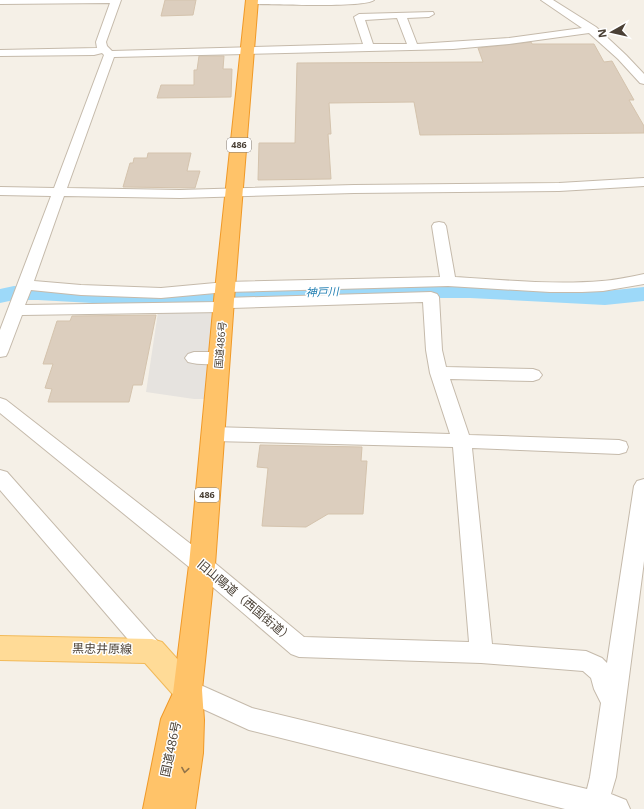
<svg xmlns="http://www.w3.org/2000/svg" width="644" height="809" viewBox="0 0 644 809" font-family="'Open Sans','Noto Sans JP',sans-serif">
	<style>
		.parking { fill: #e6e3df }
		.lines { fill: none; stroke-linecap: round; stroke-linejoin: round }
		.river { fill: #9dd9f9; fill-rule: evenodd }
		.building { fill: #dccebe; stroke: #d4c3ad }
		.minor-casing { stroke: #c5baab; stroke-width: 2 }
		.major-casing { stroke: #f2ba59; stroke-width: 2 }
		.highway-casing { stroke: #f09927; stroke-width: 2 }
		.minor { fill: #fff; fill-rule: evenodd }
		.major { fill: #ffdb97; fill-rule: evenodd }
		.highway { fill: #ffc369; fill-rule: evenodd }
		.oneway { stroke: #92744a }
		.labels { text-anchor: middle; stroke-width: 3; stroke-linejoin: round; paint-order: stroke }
		.shield { fill: #fff; stroke: #807972; stroke-width: 1 }
		.shield-label { font-size: 9px; font-weight: bold; fill: #4a4035 }
		.street-label { font-size: 10px; fill: #4a4035; stroke: #fff }
		.water-label { font-size: 11px; font-style: italic; fill: #1e7db1; stroke: #fff }
		.near-street-label { font-size: 12px; fill: #4a4035; stroke: #fff }
	</style>
	<rect width="100%" height="100%" fill="#f5f0e7"/>
	<path class="parking" d="M215 311 205 399H194L146 392 158 312Z"/>
	<g class="lines">
		<path class="river" d="M373 284H470L605 291 644 287V301L605 305 470 298H373L146 306 38 300H14L0 303V289L14 286 146 292Z"/>
	</g>
	<path class="building" d="M165 0H196L193 15 161 16Z
		M531 42 532 44H594L604 62 612 61 634 100H629L644 126V133L420 135 414 102 329 103 331 134H328L331 179 258 180 259 143H295L297 63 483 62 478 48Z
		M199 56H224L223 69H232L231 97 157 98 161 85H194V70H197Z
		M148 153H191L187 171H200L195 188 123 187 130 163H133L134 158H147Z
		M156 315 142 385H133L129 402H48L52 389 45 388 53 364H43L57 321H70L72 316Z
		M260 445 362 447 361 461H367L363 514H328L306 527 262 526 268 468 257 467Z"/>
	<g class="lines">
		<defs>
			<path id="minor" d="M0 0H121L106 42 107 46 112 51 363 44 354 17 359 14 433 12 434 14 429 17 407 18 417 44 509 38 582 28 541 0H553L596 27 626 55 644 74V84L640 83 618 59 589 33 509 44 453 49 114 57 67 188 180 190 354 185 559 183 644 178V186L559 191 354 193 180 198 64 196 34 281 81 285 161 288 226 282 440 277 432 226 434 223 439 222 444 223 446 226 455 277C504 280 553 285 602 281 616 280 630 277 644 274V284L603 291 582 292H550L448 286 226 292 161 298 81 295 31 290 25 305 217 302 218 300 224 298 431 292 437 294 439 297 442 350 446 367 533 369 539 371 542 375 539 379 533 381 450 379 469 435 619 440 626 442 628 447 626 452 619 454 472 448 492 644 586 651 602 658 607 663 634 486 637 481 644 479V561L616 777 611 794 626 800 630 809H565L249 730 179 698 175 690 179 682 187 679 252 708 587 789 590 777 601 703 594 689 591 678 583 671 481 663 299 657 291 654 194 571 0 413V398L6 400 210 559 304 637 469 642 453 447 212 441 205 439 203 434 205 429 212 427 450 434 430 373 426 350 423 302 231 308 229 310 223 312 22 315 8 352 6 356 0 357V330L51 196 0 195V187L54 188 104 55 102 53 94 55 0 56V50L97 48 96 42 110 3 0 4ZM397 18 407 44H373L365 20Z
				M248 0H374C366 8 269 4 252 4L249 3Z
				M194 352H219L225 354 228 358 225 362C214 365 199 365 188 362L185 358 188 354Z
				M0 470 7 472 160 644 164 651 160 658 152 661 144 658 0 490Z"/>
			<path id="major" d="M0 636 152 639 162 642 197 681 202 690 197 699 187 703 177 699 145 663 0 660Z"/>
			<path id="highway" d="M246 0H258L234 300 215 565 202 690 204 720 203 753 195 809H143L161 719 173 693 189 565 214 300Z"/>
		</defs>
		<use href="#minor" class="minor-casing"/>
		<use href="#major" class="major-casing"/>
		<use href="#highway" class="highway-casing"/>
		<use href="#minor" class="minor"/>
		<use href="#major" class="major"/>
		<use href="#highway" class="highway"/>
	</g>
	<defs><path id="oneway-chevron" d="M-2-3.5L2.5 0L-2 3.5" fill="none" stroke-width="1.6" stroke-linecap="round" stroke-linejoin="round"/></defs>
	<use class="oneway" href="#oneway-chevron" transform="translate(185 770) rotate(99)"/>
	<g class="labels">
		<g class="shield">
			<rect x="227" y="138" width="24" height="14" rx="3"/>
			<rect x="195" y="488" width="24" height="14" rx="3"/>
		</g>
		<g class="shield-label">
			<text x="239" y="148">486</text>
			<text x="207" y="498">486</text>
		</g>
		<g class="street-label">
			<text transform="translate(220 345) rotate(-85)" y="4">国道486号</text>
		</g>
		<g class="water-label">
			<text transform="translate(322 292) rotate(-2)" y="4">神戸川</text>
		</g>
		<g class="near-street-label">
			<text transform="translate(245 601) rotate(40)" y="4">旧山陽道（西国街道）</text>
			<text transform="translate(102 649) rotate(1)" y="4">黒忠井原線</text>
			<text transform="translate(171 749) rotate(-78)" y="4">国道486号</text>
		</g>
	</g>
	<g transform="translate(612 32) rotate(262)" stroke="#ffffff" stroke-width="3" paint-order="stroke">
	<path d="M0-3L7 15L0 10L-7 15Z" fill="#4a4035"/>
	<text y="-6" font-size="11" font-weight="bold" text-anchor="middle" fill="#4a4035">N</text>
	</g>
</svg>
